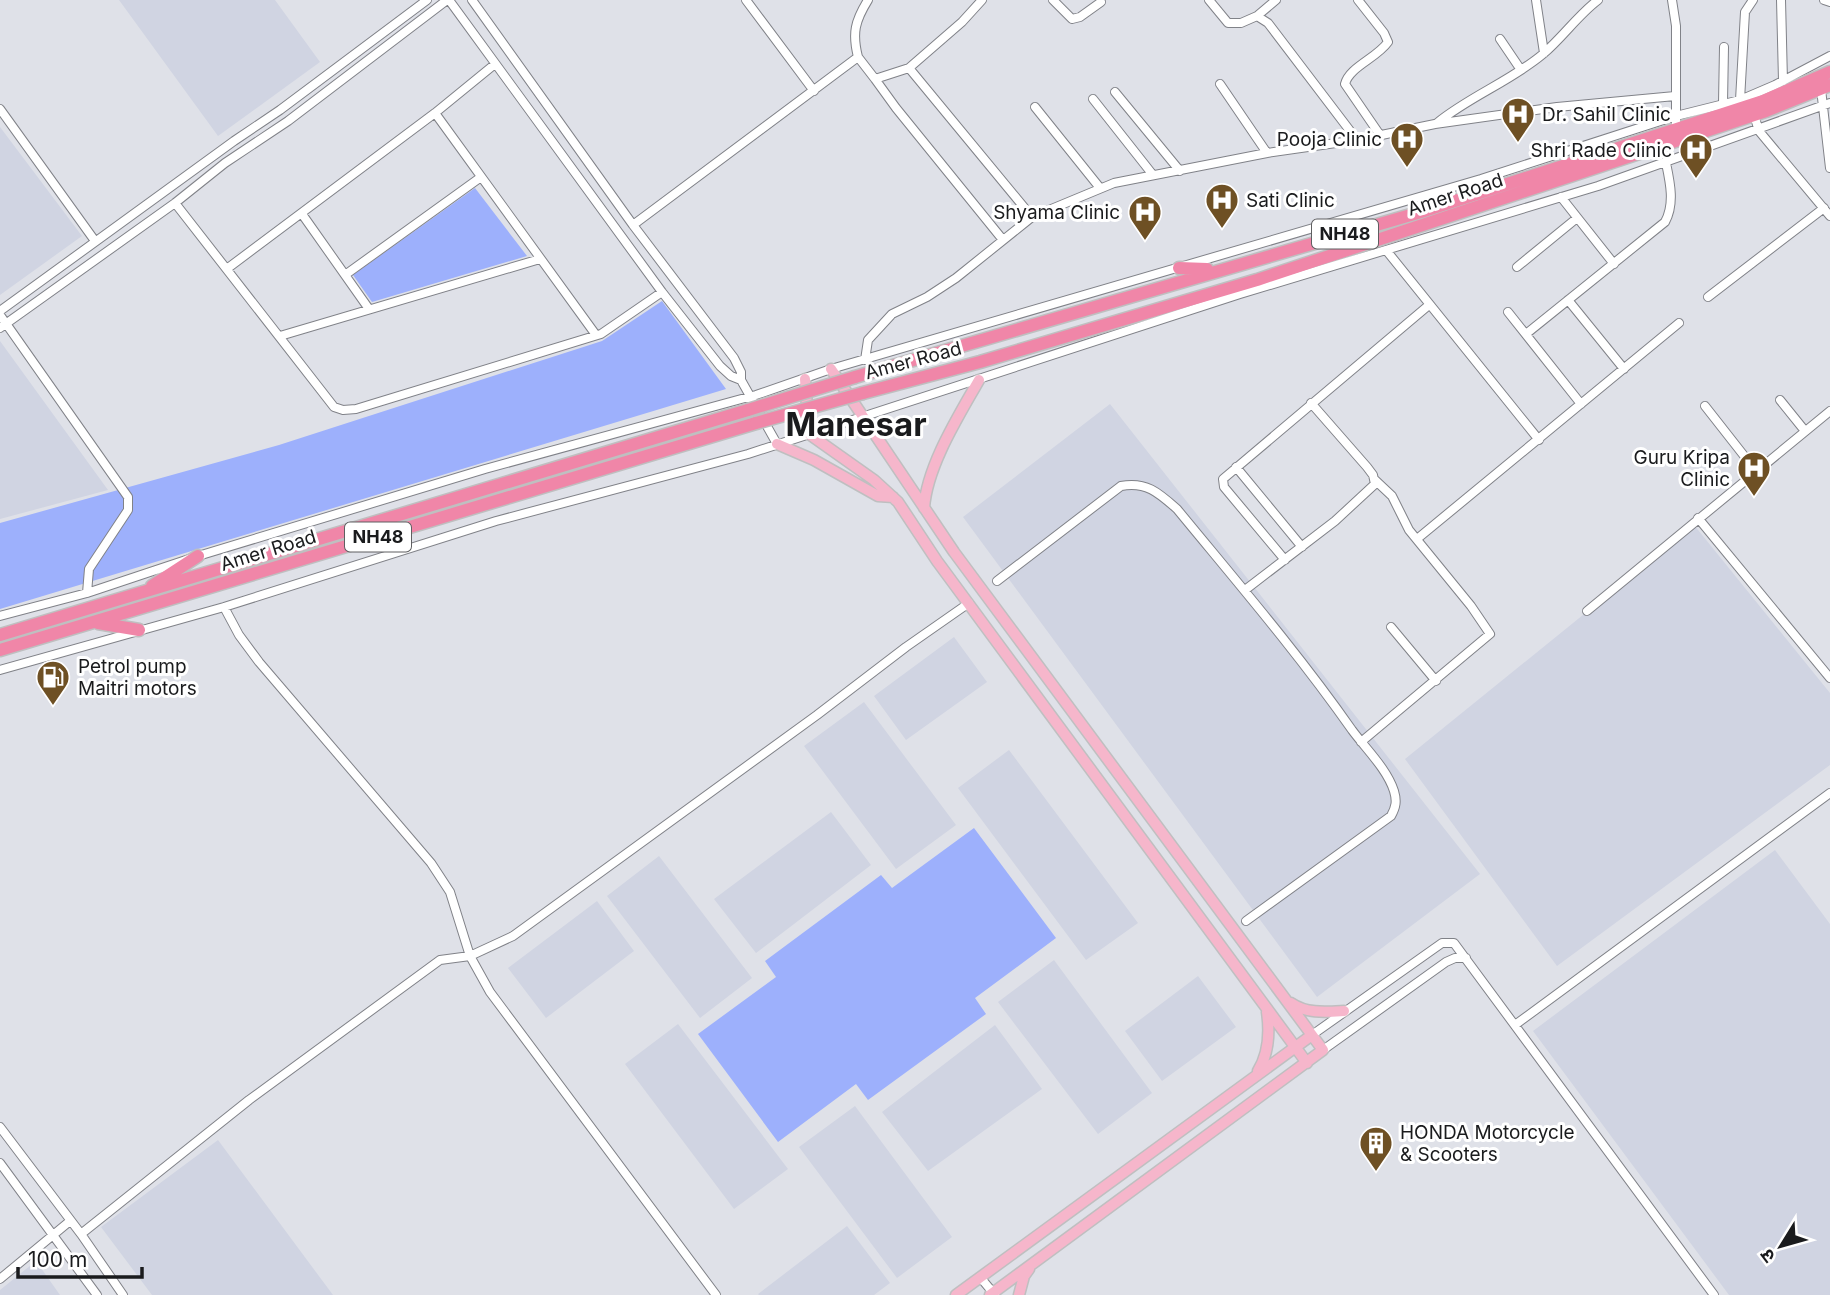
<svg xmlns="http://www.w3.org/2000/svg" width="1830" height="1295" viewBox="0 0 1830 1295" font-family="Inter,'Noto Sans Devanagari',sans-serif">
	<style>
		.built { fill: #d0d4e2 }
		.green { fill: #9db0fc }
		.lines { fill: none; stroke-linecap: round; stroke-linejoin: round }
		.minor-casing { stroke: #808288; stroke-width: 10 }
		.major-casing { stroke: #bfbfc0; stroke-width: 13 }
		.highway-casing { stroke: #bfbfc0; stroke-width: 15 }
		.minor { stroke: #fff; stroke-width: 8 }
		.major { stroke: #f6b6cb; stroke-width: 10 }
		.highway { stroke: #f086a8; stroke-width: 12 }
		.highway-bridge-casing { stroke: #bfbfc0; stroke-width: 15; stroke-linecap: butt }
		.highway-bridge { stroke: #f086a8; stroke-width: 12 }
		.labels { text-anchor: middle; stroke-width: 6; stroke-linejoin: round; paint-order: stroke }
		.shield { fill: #fff; stroke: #5f5f61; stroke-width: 2 }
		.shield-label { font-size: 18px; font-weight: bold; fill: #1a1b1d }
		.poi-label { font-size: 19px; fill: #1a1b1d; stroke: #fff; text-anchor: start }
		.street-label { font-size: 19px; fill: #1a1b1d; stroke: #fff }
		.town-label { font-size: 33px; font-weight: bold; fill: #1a1b1d; stroke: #fff }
	</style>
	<rect width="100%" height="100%" fill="#dfe1e8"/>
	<path class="built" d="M119 0H275L320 62 218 136Z
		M0 127 82 236 0 295Z
		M0 341 108 490 0 519Z
		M1110 404 1480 874 1317 997 963 517Z
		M1694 525 1830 693V765L1557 966 1405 759Z
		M954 637 987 682 906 740 874 696Z
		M864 702 956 825 896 869 804 746Z
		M1009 750 1138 923 1086 960 958 788Z
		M831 812 871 865 756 953 714 899Z
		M1775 850 1830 924V1295H1729L1533 1031Z
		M659 856 752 978 700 1018 607 896Z
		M597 901 634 951 546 1018 508 968Z
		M1054 960 1152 1093 1098 1134 998 1002Z
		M1198 976 1236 1027 1162 1081 1125 1031Z
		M678 1024 788 1169 734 1209 625 1064Z
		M995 1025 1042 1089 928 1171 882 1112Z
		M855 1106 952 1237 897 1278 799 1147Z
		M218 1140 333 1295H152L101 1227Z
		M847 1226 890 1283 874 1295H759L758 1294Z
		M36 1261 60 1295H0V1290Z"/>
	<path class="green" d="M475 188 527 256 372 302 353 275Z
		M662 301 726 389 0 609V523L279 445 602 341Z
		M974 828 1056 938 975 998 986 1014 868 1100 856 1084 778 1142 698 1034 776 977 765 961 881 875 892 888Z"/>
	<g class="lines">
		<defs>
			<path id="minor" d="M449 0 662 292 720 366 731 376 741 380
				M472 0 633 225 734 358 741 372V380L777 444
				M746 0 814 91
				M982 0 962 22 909 68 1032 217
				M1053 0 1072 19 1080 17 1101 2
				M1209 0 1228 23H1241L1257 16 1268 23 1357 140
				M1358 0 1384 33 1388 42C1377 58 1349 67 1345 84L1380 135
				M1536 0 1544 53
				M1672 0 1676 26V129
				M1781 0 1783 81
				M1824 0 1830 2
				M1257 16 1276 0
				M1500 39 1521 70
				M858 57 875 79
				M909 68 875 79 896 108 1003 240
				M1220 84 1267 153
				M1821 89 1830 168
				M1115 92 1180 171
				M1093 99 1153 175
				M1740 100 1745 12 1753 0
				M1723 103 1724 47
				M1035 107 1100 188
				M0 109 95 241
				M435 113 596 335
				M1754 115 1759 131 1830 216
				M1437 123C1470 96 1511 81 1543 54 1563 37 1578 15 1598 0
				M1561 197 1614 264
				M175 203 334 407 343 410 356 409 601 334 662 292
				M302 214 369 309
				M633 225 858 57C852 33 855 21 868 0
				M1386 250 1539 440
				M1517 267 1577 218
				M228 268 435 113 495 64
				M345 275 481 177
				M1708 297 1824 208
				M1568 300 1624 369
				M0 311 234 141 280 110 427 0
				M1508 312 1581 404
				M0 315 128 497V510L89 569 87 593
				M0 328 175 203 225 163 288 121 447 0
				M1526 334 1665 222C1675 204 1670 182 1666 163
				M280 336 540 259
				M865 360 868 340 892 314 927 297 956 278 1032 217 1114 183 1267 153 1357 140 1435 124 1557 107 1675 96
				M1780 400 1805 431
				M1705 406 1756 471
				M1236 467 1302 547
				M1698 518 1830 678
				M1417 539 1679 323
				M1285 560 1224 487 1223 479 1429 305
				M997 581 1121 486C1146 481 1159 493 1177 509 1237 582 1298 653 1352 730 1366 749 1387 769 1394 791 1397 801 1396 807 1391 816L1246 921
				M1245 590 1335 521 1375 484 1373 475 1367 467 1311 403
				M224 607 239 635 259 662 431 863 450 892 470 956 490 992 716 1295
				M1587 611 1830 411
				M0 616 87 593 198 556 485 469 756 395 831 369 1481 179 1676 116 1740 100 1775 85 1830 56
				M1391 627 1436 681
				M0 670 224 607 496 521 748 454 1240 294 1598 186 1830 103
				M1361 742 1490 634 1471 606 1409 530 1392 496 1375 480
				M1515 1025 1830 793
				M1312 1035 1442 943H1454L1714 1295
				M1323 1050 1446 962 1455 958H1466
				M0 1127 81 1234 123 1295
				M0 1163 97 1295
				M81 1234 249 1100 440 960 470 956 513 936 817 715 906 647 969 603
				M980 1277 995 1295
				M0 1279 70 1221"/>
			<path id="major" d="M831 369 954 552 1323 1050 990 1295
				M805 379 809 434 874 480 898 502 937 561 1307 1063
				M777 444 814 460 878 496 893 497
				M924 508C927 466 958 417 979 380
				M1291 1003C1307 1014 1326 1012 1344 1011
				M1258 1071C1269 1053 1270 1033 1267 1012
				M956 1295 1312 1035
				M1019 1295 1024 1276 1029 1269"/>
			<path id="highway" d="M1179 268 1207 269
				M855 377 1421 212 1763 101 1830 72
				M863 393 980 362 1257 280 1766 111 1830 85
				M152 586 198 556
				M98 623 139 630
				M0 635 748 410
				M0 650 756 423"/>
		</defs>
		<use href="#minor" class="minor-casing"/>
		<use href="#major" class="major-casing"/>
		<use href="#highway" class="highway-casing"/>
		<use href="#minor" class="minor"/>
		<use href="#major" class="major"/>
		<use href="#highway" class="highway"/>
		<defs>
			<path id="highway-bridge" d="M748 410 855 377
				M756 423 863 393"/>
		</defs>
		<use href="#highway-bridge" class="highway-bridge-casing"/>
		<use href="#highway-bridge" class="highway-bridge"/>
	</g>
	<defs>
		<symbol id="hospital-pin" viewBox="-11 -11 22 30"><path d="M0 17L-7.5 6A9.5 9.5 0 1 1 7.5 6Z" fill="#6e5024" stroke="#fff"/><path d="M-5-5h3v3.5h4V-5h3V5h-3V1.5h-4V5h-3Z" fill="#fff"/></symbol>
		<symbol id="fuel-pin" viewBox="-11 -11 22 30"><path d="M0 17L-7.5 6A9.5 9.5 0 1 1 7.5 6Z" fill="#6e5024" stroke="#fff"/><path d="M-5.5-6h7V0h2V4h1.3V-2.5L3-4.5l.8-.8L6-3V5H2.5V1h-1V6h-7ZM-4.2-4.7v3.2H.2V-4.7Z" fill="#fff"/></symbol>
		<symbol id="building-pin" viewBox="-11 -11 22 30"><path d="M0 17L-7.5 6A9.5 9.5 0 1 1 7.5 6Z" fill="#6e5024" stroke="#fff"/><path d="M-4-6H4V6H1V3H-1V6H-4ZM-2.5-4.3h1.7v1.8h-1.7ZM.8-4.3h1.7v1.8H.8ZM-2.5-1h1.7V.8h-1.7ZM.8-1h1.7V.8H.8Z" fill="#fff"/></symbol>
	</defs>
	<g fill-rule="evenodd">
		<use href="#hospital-pin" x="1499" y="95" width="38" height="52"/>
		<use href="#hospital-pin" x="1388" y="120" width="38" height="52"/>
		<use href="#hospital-pin" x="1677" y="131" width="38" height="52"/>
		<use href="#hospital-pin" x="1203" y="181" width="38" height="52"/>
		<use href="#hospital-pin" x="1126" y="193" width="38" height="52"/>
		<use href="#hospital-pin" x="1735" y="449" width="38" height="52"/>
		<use href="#fuel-pin" x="34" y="658" width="38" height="52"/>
		<use href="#building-pin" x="1357" y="1124" width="38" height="52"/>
	</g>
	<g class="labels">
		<g class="shield">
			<rect x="1312" y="219.5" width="66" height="29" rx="5"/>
			<rect x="345" y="522.5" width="66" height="29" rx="5"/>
		</g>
		<g class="shield-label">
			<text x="1345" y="240">NH48</text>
			<text x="378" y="543">NH48</text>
		</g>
		<g class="poi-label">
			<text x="1542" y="121">Dr. Sahil Clinic</text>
			<text x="1382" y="146" text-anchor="end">Pooja Clinic</text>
			<text x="1672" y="157" text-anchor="end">Shri Rade Clinic</text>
			<text x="1246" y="207">Sati Clinic</text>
			<text x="1120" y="219" text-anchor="end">Shyama Clinic</text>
			<text x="1730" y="464" text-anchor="end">Guru Kripa<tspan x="1730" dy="22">Clinic</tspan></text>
			<text x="78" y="673">Petrol pump<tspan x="78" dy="22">Maitri motors</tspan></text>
			<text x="1400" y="1139">HONDA Motorcycle<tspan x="1400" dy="22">&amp; Scooters</tspan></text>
		</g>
		<g class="street-label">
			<text transform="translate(1455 194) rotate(-18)" y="7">Amer Road</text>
			<text transform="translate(913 360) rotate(-15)" y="7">Amer Road</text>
			<text transform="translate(268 550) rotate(-17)" y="7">Amer Road</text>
		</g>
		<g class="town-label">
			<text x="856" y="436">Manesar</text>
		</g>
	</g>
	<g transform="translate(1781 1246) rotate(233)" stroke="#ffffff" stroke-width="5" paint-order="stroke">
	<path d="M0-5L12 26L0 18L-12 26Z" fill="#1a1b1d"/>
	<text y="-10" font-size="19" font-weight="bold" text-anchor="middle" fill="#1a1b1d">उ</text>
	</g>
	<path d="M18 1267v10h124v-10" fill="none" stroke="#1a1b1d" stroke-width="3.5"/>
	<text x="28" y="1267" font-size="21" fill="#1a1b1d" stroke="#ffffff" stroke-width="5" paint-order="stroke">100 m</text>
</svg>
